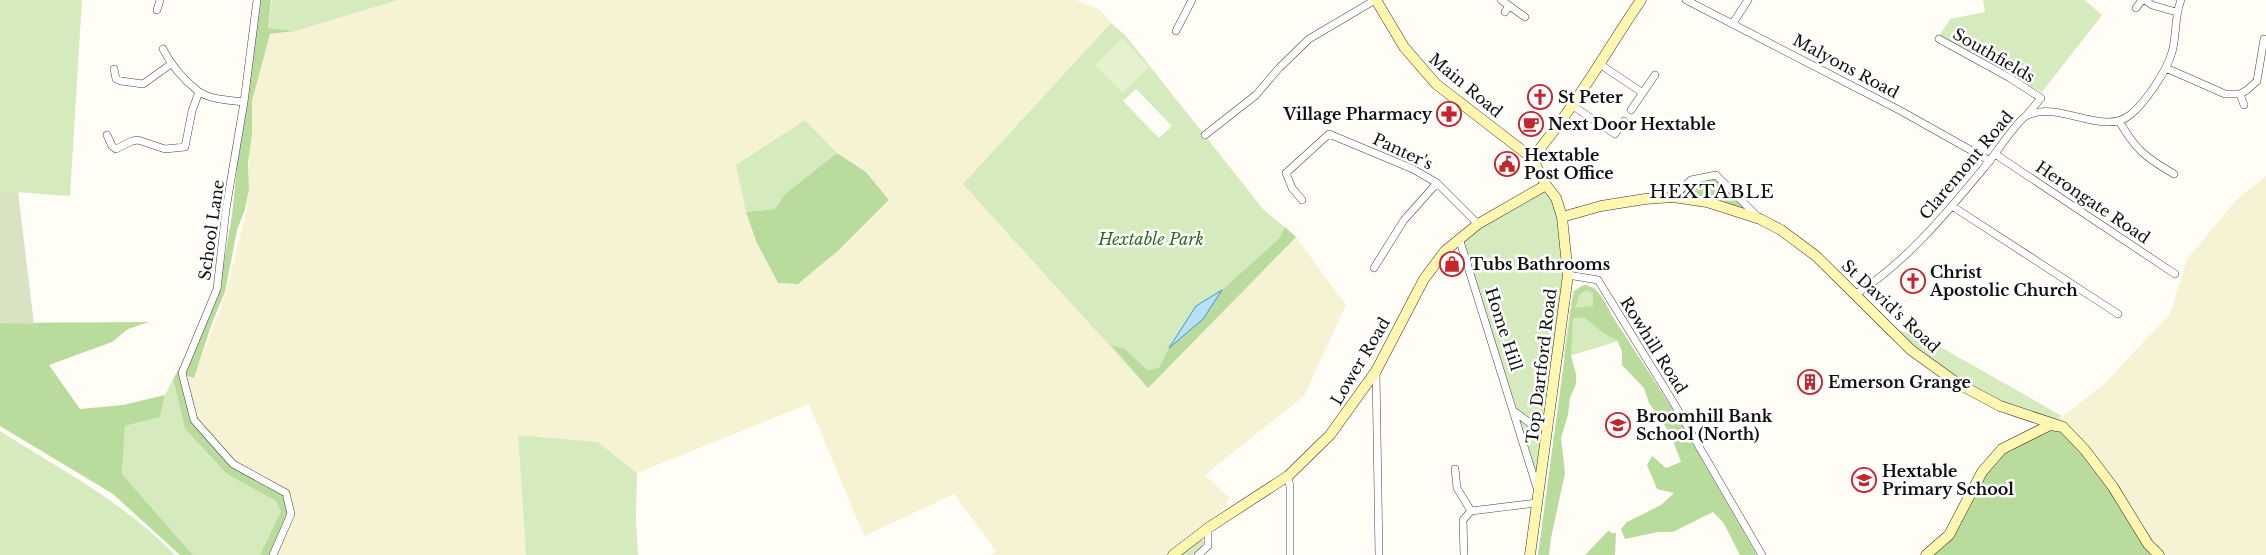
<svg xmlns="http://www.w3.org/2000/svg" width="2266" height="555" viewBox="0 0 2266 555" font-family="'Libre Baskerville',serif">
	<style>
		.farmland { fill: #f6f3d4; fill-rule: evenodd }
		.green { fill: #d5ebbd; fill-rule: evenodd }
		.forest { fill: #b9dc9c; fill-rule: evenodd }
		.cemetery { fill: #d9e3c4 }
		.pitch { fill: #e6f2cf }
		.water { fill: #b9e0f7; stroke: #3f96cf }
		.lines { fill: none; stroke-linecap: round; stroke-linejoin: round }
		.street-casing { stroke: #444; stroke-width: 8 }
		.secondary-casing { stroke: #333; stroke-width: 11 }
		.street { stroke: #fff; stroke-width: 7 }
		.secondary { stroke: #fff6b0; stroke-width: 10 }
		.labels { text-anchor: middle; stroke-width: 5; stroke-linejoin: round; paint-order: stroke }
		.street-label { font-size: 16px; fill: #111; stroke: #fff }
		.poi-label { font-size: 16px; font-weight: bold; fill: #111; stroke: #fff; text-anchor: start }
		.park-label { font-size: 16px; font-style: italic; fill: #2f6b1f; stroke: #fff }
		.quarter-label { font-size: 19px; letter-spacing: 1px; fill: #111; stroke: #fff }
	</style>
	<rect width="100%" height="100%" fill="#fffdf5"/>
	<path class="farmland" d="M398 0H1076L1100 10 1111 23 964 184 1148 388 1296 237 1346 305 1304 396 1205 475 1229 497 1225 506 1220 513 1185 537 1166 555H991L996 551 954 494 864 536 809 404 637 473 598 442 518 435 526 555H273L233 464 194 420 182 373 194 377 225 296 247 209 252 101 270 34 295 31ZM805 120 837 153 866 172 889 200 839 250 798 284 778 283 756 241 746 212 737 166Z
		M2266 176V555H2160L2054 423 2105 383 2170 314 2187 259 2237 199Z"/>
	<path class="green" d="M0 0H82L70 196 0 191Z
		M272 0H398L295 31 268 28Z
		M1983 0H2085L2102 15 2042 92 1937 39 1950 19 1985 12Z
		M1111 23 1126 36 1263 209 1296 237 1148 388 963 184ZM1136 89 1172 126 1159 138 1123 101Z
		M805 120 837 153 785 194 775 209 746 212 736 165Z
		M1545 185 1555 198 1567 264 1539 493 1460 238Z
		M1583 285 1595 288 1625 339 1563 358 1573 291Z
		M1901 331 1916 335 1944 349 2062 416 2053 423 1957 383 1894 332Z
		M173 379 185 429 227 474 276 501 281 511 260 555H193L122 474 125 426 160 417 165 395Z
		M0 431C60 469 125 503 175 555H0Z
		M518 435 598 442 637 473 636 519 638 555H526Z
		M1201 539 1205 543 1193 555H1180Z"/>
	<path class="forest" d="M261 0H271L268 28 295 31 270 34 252 101V134L248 163 249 189 245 209 237 230 225 292 212 323 194 378 182 374 194 420 233 464 286 493 291 514 270 555H260L281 511 276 501 227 474 185 429 173 379 204 325 219 292 232 215 244 102Z
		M837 153 866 172 889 200 839 250 798 284 778 283 756 241 746 212 775 209 785 194Z
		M1716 176 1758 218 1675 197 1691 182Z
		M1285 227 1296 237 1148 388 1112 346 1125 349 1147 370 1159 368 1169 348 1203 319 1222 290 1279 239Z
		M1584 285C1598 286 1606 303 1611 314L1672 408 1757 555H1740L1723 522 1713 512 1673 532H1658L1625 539 1621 529 1627 522 1661 505 1674 493 1657 489 1647 465 1652 456 1666 468 1681 462 1670 433 1649 403 1644 388 1622 365V351L1617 340 1605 334 1585 318H1573L1571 356 1576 374V384L1570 398 1568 415 1561 438 1565 473 1551 538 1549 555H1538L1572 302 1575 291ZM1586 290 1593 293V306L1575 308 1579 295Z
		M149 322 128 329 112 342 49 365 80 409 123 405 165 395 160 417 125 426 122 474 193 555H180L113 494 0 426V323Z
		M2062 427 2084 451 2158 555H1927L1949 536 1983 472 2003 449 2034 433Z
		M1609 530 1611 533H1616L1615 555H1585Z"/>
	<path class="cemetery" d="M0 191 18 192 34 324 0 323Z"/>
	<path class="pitch" d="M1122 38 1149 67 1123 93 1095 65Z"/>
	<path class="water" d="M1222 290 1203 319 1169 348 1196 306Z"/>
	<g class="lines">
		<defs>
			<path id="street" d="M257 0 244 102 226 209 217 289 182 373 194 420 233 464 286 493 291 514 273 555
				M1501 0 1525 17
				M1686 0 1901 111 1990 161
				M2145 0 2152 5 2176 12
				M2136 8 2142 0
				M157 10 160 0
				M1505 12 1509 6
				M1733 23 1748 0
				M1176 31 1192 0
				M1939 39 2010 78 2041 98 2026 116
				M163 49C171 65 184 80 198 91 210 100 230 100 244 102
				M1601 65 1643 93
				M2166 68 2225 94H2240L2247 90 2257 81 2264 39
				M114 69 116 79 121 81 143 84 171 64
				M2240 94 2244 105
				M1573 106 1615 134 1624 121
				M1631 110 1655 75
				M2119 121C2136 150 2145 157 2174 174
				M107 135 112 146 116 149 132 141 138 140 165 149 185 147 192 111 199 92
				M1205 135 1256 95 1279 68 1309 39 1375 0
				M1995 154 2175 274
				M1673 197 1691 180 1716 175 1758 217
				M1302 200 1292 188 1286 173 1329 134 1413 169 1437 183 1478 224
				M1952 206 2118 314
				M1459 238 1537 488
				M1374 268 1404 220 1437 183
				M1568 275 1598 280 1672 400 1762 555
				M1856 294C1908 261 1949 210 1988 163 1996 153 2017 121 2026 116 2058 99 2102 137 2130 115 2145 103 2167 71 2172 52 2177 35 2174 17 2181 0
				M1376 371 1379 555
				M1515 412 1534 426 1548 425
				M1455 469 1457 488 1471 511
				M1288 476 1290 487V555
				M1198 555 1208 546V528
				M1464 555 1463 520 1471 511 1537 503"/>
			<path id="secondary" d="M1376 0 1404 47 1436 84 1532 158 1546 185 1556 198 1562 217 1568 275 1530 555
				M1532 158C1574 109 1605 53 1641 0
				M1562 217 1601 206 1645 199 1673 197 1707 202 1760 219 1781 230 1816 256 1911 350 1957 383 2000 406 2063 427
				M1173 555 1208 528 1288 476 1330 435 1376 371 1424 279 1445 251 1478 224 1546 185
				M1926 555 1949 535 1982 472 2002 449 2050 425 2063 427 2085 450 2113 487 2148 544 2159 555"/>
		</defs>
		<use href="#street" class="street-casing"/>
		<use href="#secondary" class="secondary-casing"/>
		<use href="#street" class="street"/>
		<use href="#secondary" class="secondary"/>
	</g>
	<defs>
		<symbol id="church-ring" viewBox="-11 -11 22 22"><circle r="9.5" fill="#fff" stroke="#c4262e" stroke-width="1.5"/><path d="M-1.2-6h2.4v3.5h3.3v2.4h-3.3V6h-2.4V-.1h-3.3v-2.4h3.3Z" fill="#c4262e"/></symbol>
		<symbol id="pharmacy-ring" viewBox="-11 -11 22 22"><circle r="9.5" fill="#fff" stroke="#c4262e" stroke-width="1.5"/><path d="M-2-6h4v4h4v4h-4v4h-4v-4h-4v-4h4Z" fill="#c4262e"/></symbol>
		<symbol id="cafe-ring" viewBox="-11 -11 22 22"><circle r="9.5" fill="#fff" stroke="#c4262e" stroke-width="1.5"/><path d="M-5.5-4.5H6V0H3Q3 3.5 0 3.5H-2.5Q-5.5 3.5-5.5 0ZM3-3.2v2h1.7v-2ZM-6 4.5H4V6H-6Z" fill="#c4262e"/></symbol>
		<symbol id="civic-ring" viewBox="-11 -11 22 22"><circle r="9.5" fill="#fff" stroke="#c4262e" stroke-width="1.5"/><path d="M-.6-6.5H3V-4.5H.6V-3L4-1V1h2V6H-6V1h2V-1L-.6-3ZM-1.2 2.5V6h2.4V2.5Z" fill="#c4262e"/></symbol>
		<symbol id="shop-ring" viewBox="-11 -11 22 22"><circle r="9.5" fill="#fff" stroke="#c4262e" stroke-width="1.5"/><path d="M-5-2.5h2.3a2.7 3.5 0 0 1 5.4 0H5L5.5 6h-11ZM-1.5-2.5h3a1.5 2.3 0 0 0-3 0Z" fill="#c4262e"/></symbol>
		<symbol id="building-ring" viewBox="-11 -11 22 22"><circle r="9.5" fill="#fff" stroke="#c4262e" stroke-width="1.5"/><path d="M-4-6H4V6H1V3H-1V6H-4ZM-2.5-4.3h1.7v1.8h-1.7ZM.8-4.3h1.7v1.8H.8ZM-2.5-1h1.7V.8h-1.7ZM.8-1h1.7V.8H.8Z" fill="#c4262e"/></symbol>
		<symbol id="school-ring" viewBox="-11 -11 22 22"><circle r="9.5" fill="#fff" stroke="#c4262e" stroke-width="1.5"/><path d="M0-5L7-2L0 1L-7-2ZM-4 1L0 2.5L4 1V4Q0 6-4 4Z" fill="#c4262e"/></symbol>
	</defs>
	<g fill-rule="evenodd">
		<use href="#church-ring" x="1526" y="83" width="28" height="28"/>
		<use href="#pharmacy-ring" x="1435" y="100" width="28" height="28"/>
		<use href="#cafe-ring" x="1517" y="110" width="28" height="28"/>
		<use href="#civic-ring" x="1493" y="150" width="28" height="28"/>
		<use href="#shop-ring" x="1438" y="250" width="28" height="28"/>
		<use href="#church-ring" x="1899" y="267" width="28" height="28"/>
		<use href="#building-ring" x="1796" y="368" width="28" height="28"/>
		<use href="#school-ring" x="1604" y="411" width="28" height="28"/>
		<use href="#school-ring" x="1850" y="466" width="28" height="28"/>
	</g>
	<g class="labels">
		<g class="street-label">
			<text transform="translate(1994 55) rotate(30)" y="6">Southfields</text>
			<text transform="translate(1846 66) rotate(28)" y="6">Malyons Road</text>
			<text transform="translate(1466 85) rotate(40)" y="6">Main Road</text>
			<text transform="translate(1403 151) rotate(25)" y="6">Panter's</text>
			<text transform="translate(1966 165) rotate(-50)" y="6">Claremont Road</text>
			<text transform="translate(2093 202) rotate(34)" y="6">Herongate Road</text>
			<text transform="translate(211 230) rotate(-82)" y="6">School Lane</text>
			<text transform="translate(1891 306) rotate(43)" y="6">St David's Road</text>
			<text transform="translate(1504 329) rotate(72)" y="6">Home Hill</text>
			<text transform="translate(1654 345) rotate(58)" y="6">Rowhill Road</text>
			<text transform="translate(1360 361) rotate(-59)" y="6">Lower Road</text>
			<text transform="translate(1541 366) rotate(-83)" y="6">Top Dartford Road</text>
		</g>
		<g class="poi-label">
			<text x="1558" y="103">St Peter</text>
			<text x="1432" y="120" text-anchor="end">Village Pharmacy</text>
			<text x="1548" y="130">Next Door Hextable</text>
			<text x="1524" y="161">Hextable<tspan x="1524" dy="18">Post Office</tspan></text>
			<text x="1470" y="270">Tubs Bathrooms</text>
			<text x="1930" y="278">Christ<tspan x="1930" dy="18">Apostolic Church</tspan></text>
			<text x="1828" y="388">Emerson Grange</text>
			<text x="1636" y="422">Broomhill Bank<tspan x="1636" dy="18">School (North)</tspan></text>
			<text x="1882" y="477">Hextable<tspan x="1882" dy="18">Primary School</tspan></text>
		</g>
		<g class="park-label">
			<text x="1151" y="245">Hextable Park</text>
		</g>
		<g class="quarter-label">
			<text x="1712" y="198">HEXTABLE</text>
		</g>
	</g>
</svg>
